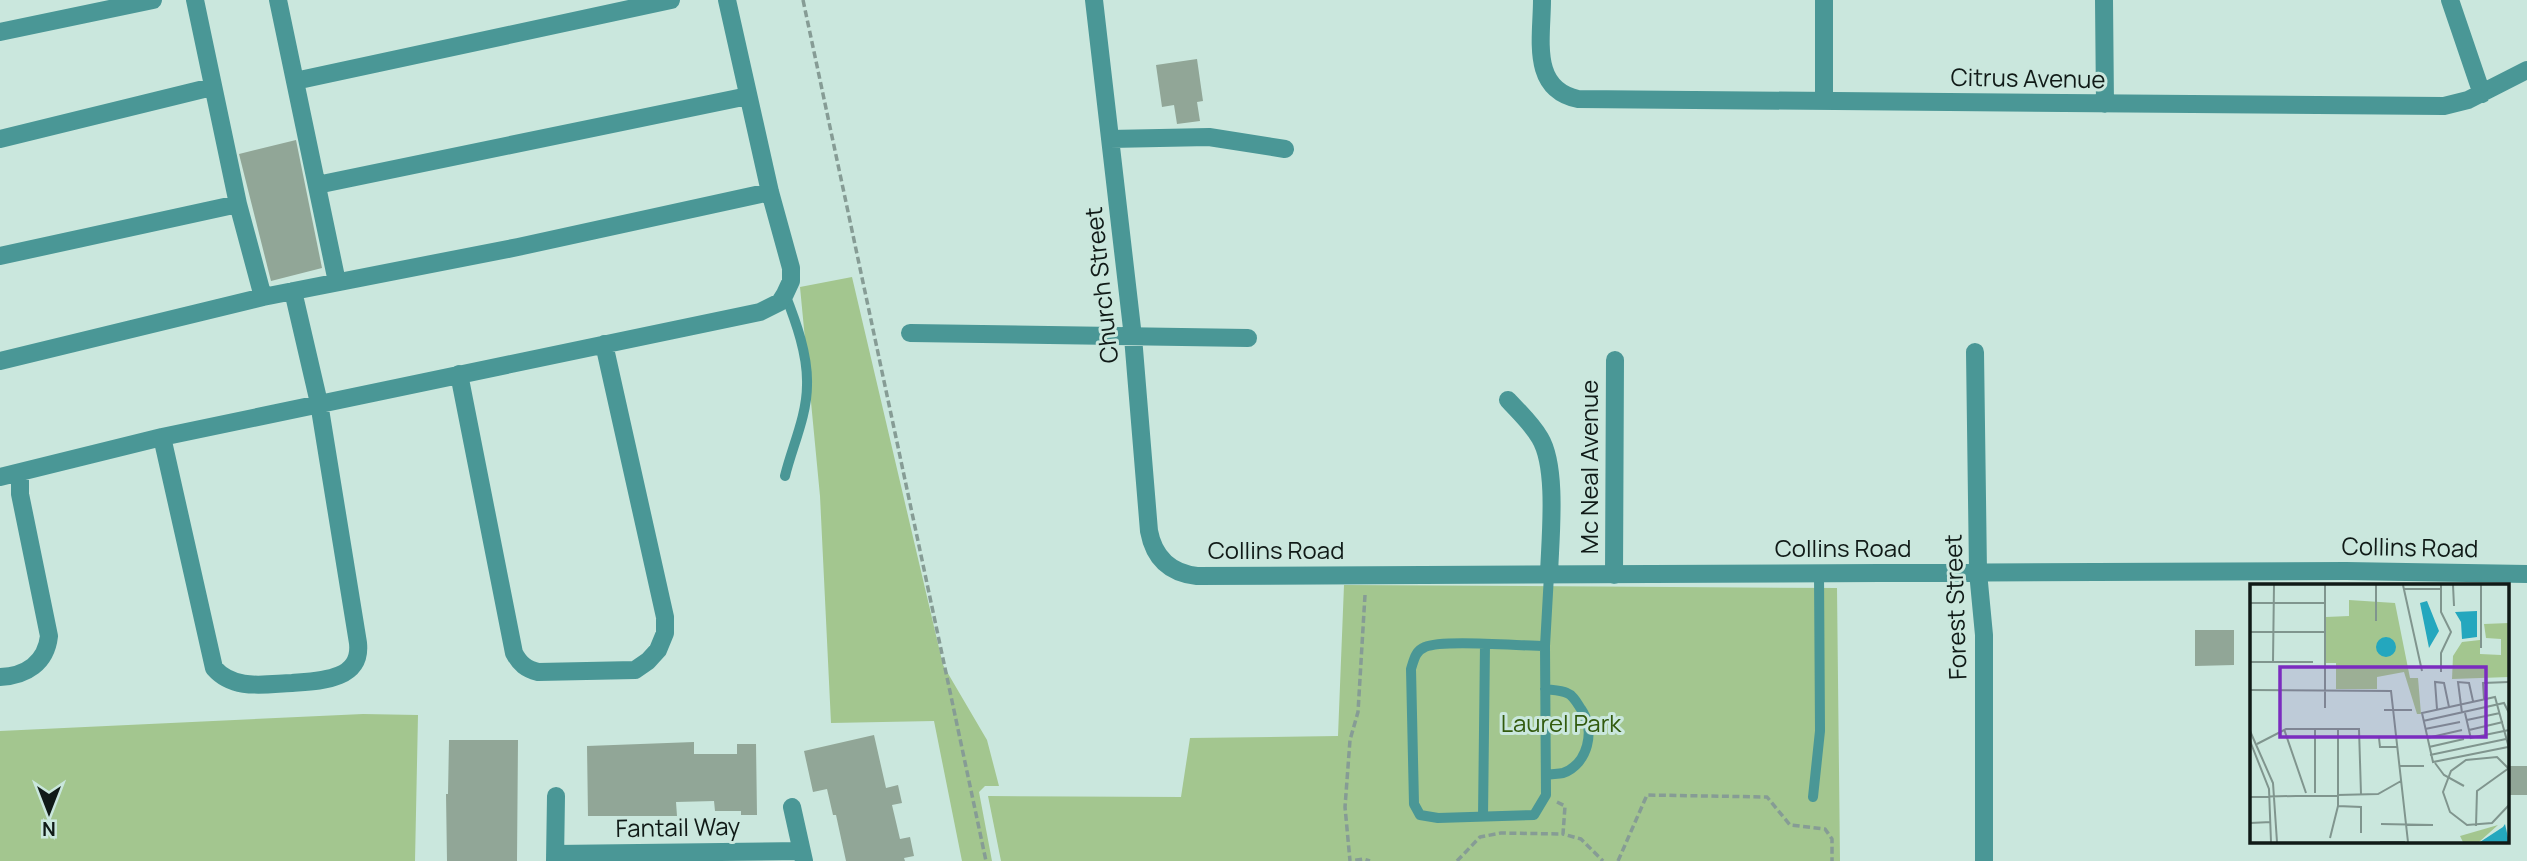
<svg xmlns="http://www.w3.org/2000/svg" width="2527" height="861" viewBox="0 0 2527 861" font-family="Manrope,sans-serif">
	<style>
		.green { fill: #a3c68f }
		.building { fill: #91a697 }
		.lines { fill: none; stroke-linecap: round; stroke-linejoin: round }
		.path { stroke: #869c95; stroke-width: 3.5; stroke-dasharray: 7 3.5; stroke-linecap: butt }
		.lane { stroke: #4a9796; stroke-width: 10 }
		.street { stroke: #4a9796; stroke-width: 18 }
		.labels { text-anchor: middle; stroke-width: 6; stroke-linejoin: round; paint-order: stroke }
		.street-label { font-size: 24px; fill: #101a17; stroke: #cae7dd }
		.park-label { font-size: 24px; fill: #325a0e; stroke: #cae7dd }
		.inset-road { fill: none; stroke: #80958e; stroke-width: 2 }
		.view { fill: #7b2cbf; fill-opacity: 0.15; stroke: #7b2cbf; stroke-width: 3.5 }
		.inset-edge { fill: none; stroke: #101a17; stroke-width: 3.5 }
	</style>
	<rect width="100%" height="100%" fill="#cae7dd"/>
	<path class="green" d="M852 277 943 665 987 740 999 786H985L979 792 992 861H962L934 721 831 723 820 496 800 287Z
		M1344 585 1837 588 1840 861H1001L988 796 1181 797 1190 738 1338 736Z
		M363 714 418 715 415 861H0V731Z"/>
	<path class="building" d="M1197 59 1203 101 1197 102 1200 121 1177 124 1174 105 1162 107 1156 65Z
		M296 140 322 268 271 281 239 154Z
		M2195 630H2234V665L2195 666Z
		M874 735 886 788 898 785 902 803 892 805 900 839 910 837 914 856 904 858 905 861H846L836 815H833L827 789 813 792 804 751Z
		M449 740H518L517 861H447L446 794H448Z
		M694 742V754H737V744H756L757 815H741V811H715L714 801 676 802 677 816H588L587 746Z
		M2508 766H2527V795H2509Z"/>
	<g class="lines">
		<path class="path" d="M803 0 986 861
			M1365 595 1358 712 1350 740 1345 807 1350 861 1363 859 1370 861
			M1557 802 1565 806 1563 834 1581 839 1603 861
			M1457 861 1480 837 1501 833 1563 834
			M1618 861 1647 795 1767 797 1790 825 1825 829 1832 839V861"/>
		<path class="lane" d="M785 476C792 447 807 416 807 385 808 355 796 322 785 294
			M1545 646C1521 646 1442 639 1425 647 1415 651 1414 660 1411 669L1414 804 1420 815 1438 818 1534 815 1546 795 1545 646 1549 575
			M1545 689C1552 690 1561 690 1567 693 1573 695 1577 703 1581 709 1596 730 1588 764 1563 773 1558 774 1551 774 1546 775
			M1813 797 1820 731 1819 574
			M1483 817 1485 645"/>
		<path class="street" d="M195 0 238 204 263 297
			M278 0 337 282
			M1094 0 1133 337 1149 531C1154 558 1170 573 1197 576L2346 571 2527 574
			M1542 0C1542 38 1530 89 1578 99L2444 106 2468 100 2527 70
			M1824 0V101
			M2104 0 2105 104
			M2450 0 2482 94
			M0 32 153 0
			M295 81 671 0
			M0 139 212 87
			M1110 139 1209 137 1285 149
			M317 185 748 96
			M0 256 238 204
			M910 333 1248 338
			M1975 352 1978 572 1984 635V861
			M0 361 263 297 518 247 770 192
			M459 374 514 653C520 664 526 669 538 672L635 670 648 661 658 650 665 633V617L604 344
			M1508 400C1519 412 1532 424 1540 438 1558 468 1550 539 1549 575
			M162 437 214 668C234 691 265 684 292 683 318 681 362 681 358 643L319 403 293 291
			M0 477 162 437 760 312 780 302 785 294 791 281V268L770 192 727 0
			M1614 575 1615 360
			M0 677C26 676 46 663 49 636L20 494V472
			M792 807 804 861
			M555 854 802 851
			M555 861 556 796"/>
	</g>
	<g class="labels">
		<g class="street-label">
			<text transform="translate(2028 79) rotate(1)" y="8">Citrus Avenue</text>
			<text transform="translate(1102 285) rotate(-96)" y="8">Church Street</text>
			<text transform="translate(1590 467) rotate(-90)" y="8">Mc Neal Avenue</text>
			<text transform="translate(2410 548) rotate(1)" y="8">Collins Road</text>
			<text x="1843" y="557">Collins Road</text>
			<text x="1276" y="559">Collins Road</text>
			<text transform="translate(1956 607) rotate(-92)" y="8">Forest Street</text>
			<text transform="translate(678 828) rotate(-1)" y="8">Fantail Way</text>
		</g>
		<g class="park-label">
			<text x="1561" y="732">Laurel Park</text>
		</g>
	</g>
	<g transform="translate(2250 584)">
		<rect width="259" height="259" fill="#cae7dd"/>
		<path d="M99 16 145 19 160 94H168L171 130H167L154 88 127 93V105H86V79H76V33L99 32ZM259 39V93L202 95 203 72 212 58 230 56V70L251 71V55L236 54 234 40ZM248 241 229 258H213L210 252Z" fill="#a3c68f"/>
		<path d="M177 17 189 47 179 64 170 19ZM227 27V53L212 55 211 38 205 28ZM126 63a10 10 0 1 1 20 0a10 10 0 1 1-20 0ZM255 240 259 258H230L253 243Z" fill="#24a7be"/>
		<path class="inset-road" d="M153 1 172 87M203 1 204 22M154 5H191M0 19H75M126 37V1M0 48H75M231 64V1M23 77 24 1M0 78H63M191 88V69L201 48 191 28V1M0 106 141 107 158 258M234 115 233 99 259 98M75 124V1M187 125 185 98 194 99 199 123M134 126H162M212 129 208 98 219 99 223 117M215 129 221 155M217 136 250 129M173 137 254 119 259 129M34 145 56 209M65 145V209M88 145V222L111 223V249M175 145 210 138M219 146 253 138M0 147 23 199 27 258M129 154 130 163H148M177 154 212 146M220 154 259 146M0 157 19 205 21 258M7 160 36 145H109L111 210M179 163 214 155M258 163 183 178 172 129 245 113 259 164M180 171 256 155M185 179 194 191 214 202M150 182H174M259 185 247 173 216 176 201 187 193 208 200 228 217 241 242 239 259 221M0 213 128 210 151 197M0 239 21 238M131 240 183 241M226 242 227 207 259 184M80 254 88 222M130 258H155"/>
		<path class="view" d="M30 83H236V153H30Z"/>
		<rect width="259" height="259" class="inset-edge"/>
	</g>
	<g transform="translate(49 812) rotate(180)" stroke="#cae7dd" stroke-width="5" paint-order="stroke">
	<path d="M0-5L12 26L0 18L-12 26Z" fill="#101a17"/>
	<text y="-10" font-size="19" font-weight="bold" text-anchor="middle" fill="#101a17">N</text>
	</g>
</svg>
